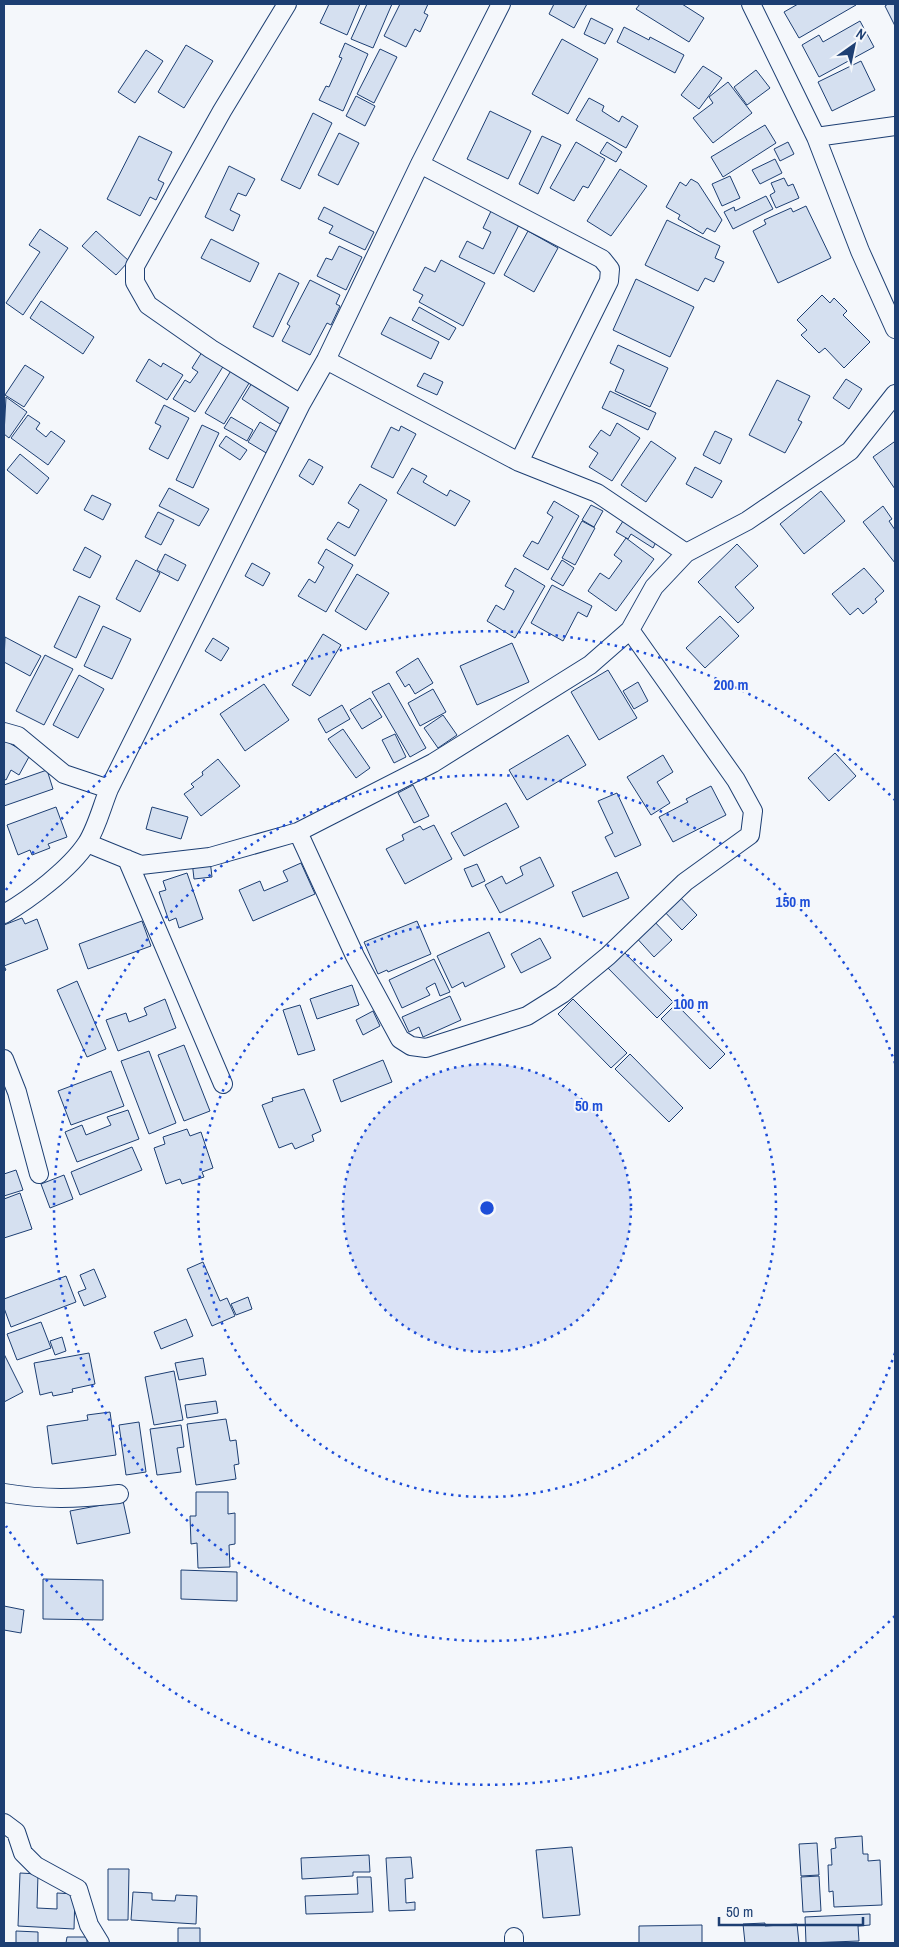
<svg xmlns="http://www.w3.org/2000/svg" width="899" height="1947" viewBox="0 0 899 1947" font-family="'Archivo Narrow',sans-serif">
	<style>
		.building { fill: #d5e0f0; stroke: #1d3f73 }
		.lines { fill: none; stroke-linecap: round; stroke-linejoin: round }
		.street-casing { stroke: #1d3f73; stroke-width: 20 }
		.street { stroke: #f4f7fb; stroke-width: 18 }
		.ring { fill: none; stroke: #1d4ed8; stroke-width: 2.5; stroke-dasharray: 2.5 5 }
		.centre { fill: #1d4ed8; stroke: #f4f7fb; stroke-width: 2.5 }
		.ring-label { font-size: 15px; text-anchor: middle; font-weight: bold; fill: #1d4ed8; stroke: #f4f7fb; stroke-width: 4; stroke-linejoin: round; paint-order: stroke }
	</style>
	<rect width="100%" height="100%" fill="#f4f7fb"/>
	<path class="building" d="M329 4H360L347 35 320 23Z
		M367 4H392L373 48 351 39Z
		M400 4H428L424 13 428 15 420 32 415 29 406 47 384 36Z
		M554 4H587L574 28 549 14Z
		M640 4H682L704 18 689 42 636 9Z
		M798 4H855L856 5 799 38 784 12Z
		M888 4H895V26L885 6Z
		M591 18 613 29 605 44 584 34Z
		M860 21 874 47 819 77 802 45 819 35 823 42Z
		M624 27 649 40 650 37 684 55 675 73 617 42Z
		M562 39 598 59 568 114 532 94Z
		M345 43 368 54 343 111 319 100 326 86 329 87 342 58 339 57Z
		M186 45 213 61 184 108 158 92Z
		M380 49 397 57 374 103 357 94Z
		M146 50 163 61 135 103 118 92Z
		M861 61 875 90 832 111 818 82Z
		M703 66 722 78 699 109 681 95Z
		M756 70 770 88 747 105 734 87Z
		M728 82 752 113 713 143 693 118 713 103 709 97Z
		M356 96 375 106 365 126 346 116Z
		M589 98 604 106 602 111 619 122 622 116 638 126 626 148 576 120Z
		M490 111 531 131 508 179 467 159Z
		M313 113 332 123 300 189 281 180Z
		M765 125 776 143 723 177 711 157Z
		M339 133 359 143 338 185 318 175Z
		M139 136 172 152 158 180 164 183 156 200 150 197 140 216 107 199Z
		M542 136 561 145 538 194 519 184Z
		M576 142 605 159 588 188 583 186 574 201 550 188Z
		M607 142 622 152 616 162 600 153Z
		M788 142 794 154 780 161 774 149Z
		M775 159 782 173 760 184 752 170Z
		M229 166 255 179 246 196 238 193 230 210 240 215 233 231 205 217Z
		M620 169 647 186 611 236 587 221Z
		M730 176 740 198 722 206 712 184Z
		M784 178 788 186 793 184 799 198 776 208 770 195 775 192 771 183Z
		M691 179 698 183 722 220 715 232 707 228 703 234 678 219 680 215 666 207 680 182 686 186Z
		M766 196 773 209 733 229 724 212 734 207 735 211Z
		M806 206 831 258 778 283 753 231 766 224 764 220 791 208 793 212Z
		M324 207 374 232 365 250 329 233 333 226 318 219Z
		M492 209 520 223 494 274 459 257 467 241 483 249 491 232 483 228Z
		M667 220 720 246 715 258 724 262 714 282 705 278 698 291 645 265Z
		M40 229 68 248 23 315 6 303 40 252 29 245Z
		M96 231 129 261 116 275 82 246Z
		M528 231 558 248 534 292 504 275Z
		M211 239 259 263 250 282 201 258Z
		M339 246 362 257 346 290 317 276 326 258 332 260Z
		M441 260 485 283 463 326 419 302 423 295 413 290 425 267 435 272Z
		M279 273 299 283 273 337 253 327Z
		M636 279 694 307 670 357 613 330Z
		M310 280 340 295 336 304 340 306 331 325 327 323 310 355 282 341 290 326 287 324Z
		M822 295 830 303 834 298 847 311 843 315 870 342 844 368 825 348 819 353 801 335 807 330 797 320Z
		M41 301 94 337 83 354 30 318Z
		M419 307 456 328 449 340 412 320Z
		M390 317 439 342 431 359 381 334Z
		M618 345 668 368 650 407 615 391 624 370 610 363Z
		M202 352 224 365 195 412 173 399 185 380 190 383 198 372 192 368Z
		M149 359 161 367 163 363 183 375 167 400 136 381Z
		M25 365 44 377 24 407 5 395Z
		M232 369 251 380 224 424 205 413Z
		M424 373 443 382 437 395 417 386Z
		M255 378 294 403 280 424 242 399Z
		M846 379 862 389 849 409 833 398Z
		M777 380 810 396 798 420 802 422 785 453 749 435Z
		M610 391 656 413 648 430 602 408Z
		M6 397 27 412 9 438 4 434Z
		M164 405 189 418 168 459 149 449 161 426 155 423Z
		M28 415 40 423 36 429 46 437 51 431 65 441 48 465 11 438Z
		M231 417 253 430 247 441 224 428Z
		M260 422 280 434 268 454 248 442Z
		M617 423 640 438 612 481 589 467 598 453 589 447 601 430 610 436Z
		M202 425 219 433 193 488 176 480Z
		M401 426 416 434 393 478 371 467 391 427 399 431Z
		M715 431 732 439 720 464 703 455Z
		M226 436 247 450 240 460 219 446Z
		M651 441 676 458 646 502 621 485Z
		M894 442 895 443V489L873 457Z
		M20 454 49 478 37 494 7 470Z
		M309 459 323 467 313 485 299 476Z
		M695 467 722 481 712 498 686 484Z
		M412 468 427 476 423 482 447 496 450 490 470 501 455 526 397 493Z
		M360 484 387 500 355 556 327 539 338 522 349 528 359 510 348 503Z
		M169 488 209 509 199 526 159 506Z
		M821 491 845 521 804 554 780 524Z
		M92 495 111 504 103 520 84 510Z
		M554 501 579 516 548 570 523 556 532 541 538 544 553 517 547 513Z
		M591 505 603 511 594 527 582 520Z
		M883 506 892 519 889 521 895 530V563L863 522Z
		M158 512 174 520 161 545 145 537Z
		M625 518 658 538 653 548 631 534 628 539 616 532Z
		M582 521 595 528 575 565 562 558Z
		M626 538 654 559 616 611 588 591 600 573 609 579 622 561 614 555Z
		M737 544 758 566 735 587 754 608 738 623 698 582Z
		M85 547 101 556 90 578 73 570Z
		M326 549 353 565 326 612 298 596 309 579 315 583 324 567 318 563Z
		M165 554 186 565 178 581 157 570Z
		M136 560 160 573 140 612 116 599Z
		M562 560 574 568 563 586 551 579Z
		M252 563 270 573 263 586 245 576Z
		M515 568 545 586 515 638 487 621 496 605 504 610 514 591 505 586Z
		M864 568 884 591 875 599 877 602 863 614 858 608 850 615 832 594Z
		M357 574 389 593 366 630 335 611Z
		M552 585 592 606 587 617 578 612 563 641 531 623Z
		M79 596 100 606 76 658 54 647Z
		M720 616 739 636 705 668 686 648Z
		M103 626 131 639 112 679 84 666Z
		M323 634 341 645 310 696 292 685Z
		M5 637 41 656 30 676 4 662Z
		M213 638 229 648 221 661 205 651Z
		M512 643 529 682 477 705 460 666Z
		M45 655 73 669 44 725 16 711Z
		M418 658 433 683 415 694 409 684 405 687 396 672Z
		M608 670 637 718 599 740 571 692Z
		M79 675 104 689 78 738 53 725Z
		M638 682 648 701 634 709 623 691Z
		M389 683 426 748 410 757 372 692Z
		M264 684 289 720 245 751 220 714Z
		M433 689 446 712 420 726 408 703Z
		M370 698 382 717 362 729 350 710Z
		M342 705 350 719 326 733 318 719Z
		M443 715 457 735 438 748 424 728Z
		M343 729 370 768 356 778 328 739Z
		M395 734 406 757 394 763 382 740Z
		M568 735 586 765 527 800 509 770Z
		M4 740 30 755 19 775 11 770 6 780 4 779Z
		M835 753 856 776 829 801 808 778Z
		M663 755 673 772 657 782 670 803 651 815 627 777Z
		M218 759 240 786 201 816 184 794 194 787 191 784 203 775 202 772Z
		M47 770 53 789 4 806V785Z
		M413 785 429 816 414 823 398 793Z
		M711 786 726 815 673 842 659 817 688 802 686 799Z
		M617 793 641 845 615 857 605 837 613 833 598 801Z
		M506 803 519 827 464 856 451 833Z
		M56 807 67 837 48 844 50 848 32 855 30 850 18 855 7 825Z
		M152 807 188 817 181 839 146 829Z
		M434 825 452 859 405 884 386 849 404 840 402 835 420 826 423 830Z
		M540 857 554 886 500 913 485 885 502 876 506 884 523 875 520 867Z
		M210 860 212 877 194 879 192 861Z
		M301 863 315 894 253 921 239 890 260 881 264 891 288 881 283 871Z
		M477 864 485 881 472 887 464 869Z
		M617 872 629 898 583 917 572 892Z
		M187 873 203 919 179 928 176 918 169 921 159 892 166 890 163 881Z
		M676 893 697 915 682 930 661 908Z
		M22 918 25 924 37 919 48 949 4 966 6 970 4 971V925Z
		M651 918 672 940 654 957 633 934Z
		M142 921 151 946 88 969 79 944Z
		M417 921 431 954 388 972 387 970 378 974 364 942Z
		M489 932 505 967 465 987 463 982 452 988 437 956Z
		M540 938 551 958 521 973 511 954Z
		M621 949 673 1002 657 1018 605 965Z
		M434 959 450 992 440 996 435 983 426 988 430 995 402 1008 389 980Z
		M77 981 106 1049 87 1057 57 990Z
		M352 985 359 1005 317 1019 310 999Z
		M450 996 461 1020 423 1037 419 1027 409 1032 402 1017Z
		M165 999 176 1028 118 1051 106 1020 126 1013 129 1022 147 1015 144 1008Z
		M573 999 627 1053 611 1068 558 1014Z
		M676 1004 725 1054 710 1069 661 1019Z
		M300 1005 315 1050 298 1055 283 1010Z
		M373 1011 380 1026 363 1035 356 1020Z
		M184 1045 210 1111 184 1121 158 1055Z
		M149 1051 176 1123 149 1134 121 1061Z
		M630 1054 683 1108 669 1122 615 1069Z
		M383 1060 392 1082 341 1102 333 1080Z
		M111 1071 124 1106 71 1125 58 1091Z
		M304 1089 321 1131 312 1135 314 1141 295 1149 292 1143 279 1148 262 1105 273 1101 272 1098Z
		M128 1110 139 1139 77 1162 65 1132 82 1125 86 1135 111 1125 107 1117Z
		M187 1129 190 1136 201 1132 213 1168 202 1172 204 1177 182 1184 180 1179 166 1184 154 1148 165 1144 163 1137Z
		M132 1147 142 1170 80 1195 71 1172Z
		M16 1170 23 1190 4 1196V1174Z
		M64 1175 73 1199 50 1208 41 1184Z
		M20 1193 32 1229 4 1238V1199Z
		M203 1262 220 1301 227 1298 235 1316 212 1326 187 1269Z
		M94 1269 106 1297 84 1306 78 1292 86 1289 80 1275Z
		M66 1276 76 1302 11 1327 4 1308V1299Z
		M248 1297 252 1309 236 1315 231 1304Z
		M186 1319 193 1336 161 1349 154 1332Z
		M41 1322 51 1348 17 1360 7 1334Z
		M62 1337 66 1351 55 1355 50 1341Z
		M89 1353 95 1384 72 1389 73 1392 53 1396 52 1392 40 1395 34 1363Z
		M4 1354 23 1392 4 1402Z
		M203 1358 206 1375 179 1380 175 1363Z
		M174 1371 183 1420 154 1425 145 1377Z
		M216 1401 218 1413 187 1418 185 1405Z
		M110 1412 116 1455 52 1464 47 1426 88 1420 87 1415Z
		M226 1419 230 1441 236 1440 239 1464 234 1465 236 1479 196 1485 187 1424Z
		M139 1422 146 1472 126 1475 119 1425Z
		M181 1425 184 1447 177 1448 181 1472 157 1475 150 1429Z
		M196 1492H228V1514L235 1513V1544L229 1545 230 1567 198 1568 197 1543 191 1544 190 1516H196Z
		M123 1501 130 1533 77 1544 70 1511Z
		M181 1570 237 1572V1601L181 1599Z
		M43 1579 103 1580V1620L43 1619Z
		M4 1606 24 1610 21 1633 4 1630Z
		M862 1836 863 1854H868V1861L880 1860 882 1905 834 1907 833 1891 829 1892 828 1865H832L831 1849 836 1848 835 1838Z
		M817 1843 819 1875 801 1876 799 1844Z
		M572 1847 580 1915 543 1918 536 1850Z
		M369 1855 370 1872H353V1876L302 1879 301 1858Z
		M411 1857 413 1878 405 1879 406 1903 415 1902V1910L389 1911 386 1858Z
		M108 1869H129L128 1920H108Z
		M20 1873 38 1874 37 1908 57 1909V1893L75 1894 74 1929 18 1926Z
		M819 1876 821 1911 803 1912 801 1877Z
		M357 1877H371L373 1912 306 1914 305 1896 358 1894Z
		M133 1892 152 1893V1900L175 1901 176 1895 197 1896 196 1924 131 1920Z
		M870 1914V1925L858 1926 859 1941 806 1943 805 1917Z
		M765 1923V1926L797 1924 799 1943H745L743 1924Z
		M702 1925V1943H639V1926Z
		M178 1928H200V1943H178Z
		M16 1931 38 1932V1943H16Z
		M67 1937H87V1943H66Z"/>
	<g class="lines">
		<defs>
			<path id="street" d="M287 4 222 111 135 266V282L148 305 211 349 301 404
				M751 4 816 137 860 251 895 329
				M816 137 895 126
				M420 164 602 259 610 269 609 281 519 462
				M326 360 519 462 597 493 686 553
				M4 732 18 736 64 774 109 789
				M298 832 355 956 400 1039 411 1046 426 1048 527 1016 562 994 608 956 685 882 750 835 753 811 736 780 630 630
				M87 843 141 865 210 857 298 832 433 763 590 665 630 630 654 587 686 553 747 521 850 451 895 394
				M127 859 223 1084
				M4 914C30 899 70 869 87 843 97 827 102 806 109 789L301 404 326 360 420 164 501 4
				M4 1059 17 1092 39 1174
				M4 1493C47 1500 75 1499 119 1494
				M4 1823 16 1832 23 1853 36 1866 78 1889 89 1925 100 1943
				M514 1937V1943"/>
		</defs>
		<use href="#street" class="street-casing"/>
		<use href="#street" class="street"/>
	</g>
	<circle cx="487" cy="1208" r="144" fill="#1d4ed8" fill-opacity=".12"/>
	<g class="ring">
		<circle cx="487" cy="1208" r="144"/>
		<circle cx="487" cy="1208" r="289"/>
		<path d="M895 1353A433 433 0 1 1 895 1063"/>
		<path d="M895 1616A577 577 0 0 1 6 1526M6 890A577 577 0 0 1 895 800"/>
	</g>
	<circle cx="487" cy="1208" r="8" class="centre"/>
	<g class="ring-label">
		<text x="731" y="690">200 m</text>
		<text x="793" y="907">150 m</text>
		<text x="691" y="1009">100 m</text>
		<text x="589" y="1111">50 m</text>
	</g>
	<rect width="899" height="1947" fill="none" stroke="#1d3f73" stroke-width="10"/>
	<g transform="translate(854 45) rotate(33)" stroke="#f4f7fb" stroke-width="4" paint-order="stroke">
	<path d="M0-4L9 19L0 12L-9 19Z" fill="#1d3f73"/>
	<text y="-8" font-size="14" font-weight="bold" text-anchor="middle" fill="#1d3f73">N</text>
	</g>
	<path d="M719 1917v8h144v-8" fill="none" stroke="#1d3f73" stroke-width="2.5"/>
	<text x="726" y="1917" font-size="15" fill="#1d3f73" stroke="#f4f7fb" stroke-width="4" paint-order="stroke">50 m</text>
</svg>
